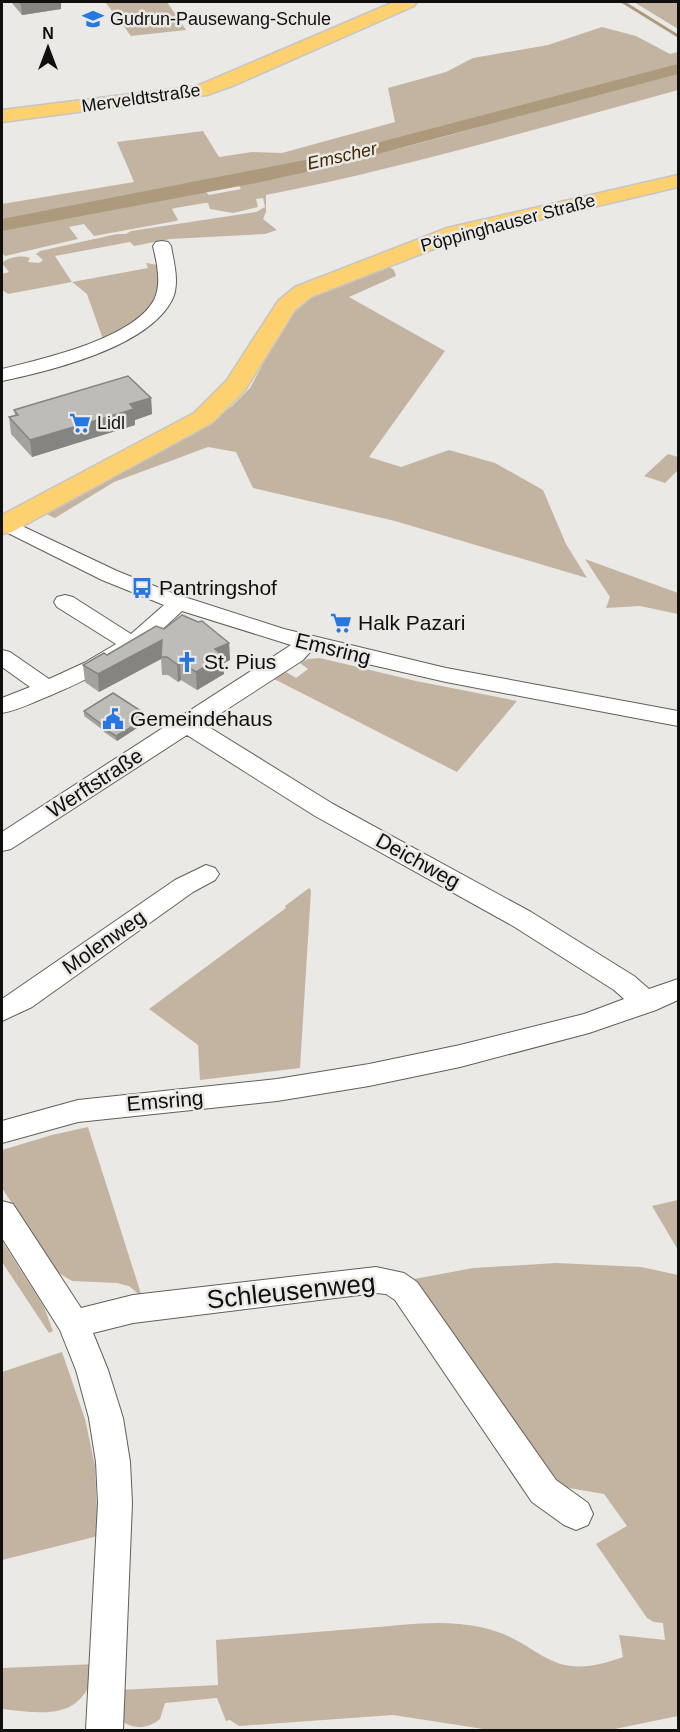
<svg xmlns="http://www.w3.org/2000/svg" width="680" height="1732" viewBox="0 0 680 1732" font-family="Arial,sans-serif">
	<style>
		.green { fill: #c2b4a1 }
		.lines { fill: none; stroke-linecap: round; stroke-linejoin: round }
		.stream { stroke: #ad997b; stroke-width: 3 }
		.river { fill: #ad997b; fill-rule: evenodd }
		.minor-casing { stroke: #615f5b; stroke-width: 2 }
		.major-casing { stroke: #c5c5c5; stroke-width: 3 }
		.minor { fill: #fff; fill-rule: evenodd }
		.major { fill: #fed170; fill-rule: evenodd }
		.wall { fill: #a3a29e }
		.shaded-wall { fill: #858481 }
		.building { fill: #bebcb8; stroke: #858481; stroke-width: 1.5 }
		.labels { text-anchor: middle; stroke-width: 5; stroke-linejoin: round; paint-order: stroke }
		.far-poi-label { font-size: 18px; fill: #0f0f0d; stroke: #ebe9e5; text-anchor: start }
		.far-street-label { font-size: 18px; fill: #0f0f0d; stroke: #ebe9e5 }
		.far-water-label { font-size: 18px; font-style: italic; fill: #3d2700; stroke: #ebe9e5 }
		.poi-label { font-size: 21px; fill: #0f0f0d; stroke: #ebe9e5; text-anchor: start }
		.street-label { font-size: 21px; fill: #0f0f0d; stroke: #ebe9e5 }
		.near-street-label { font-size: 26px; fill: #0f0f0d; stroke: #ebe9e5 }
	</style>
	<rect width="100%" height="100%" fill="#ebe9e5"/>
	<path class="green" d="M117 2H167L186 30 131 36 106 3Z
		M634 2H678V29Z
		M602 27 636 36 670 54 678 52V66L311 161 2 220V204L134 182 117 142 203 131 219 157 252 152 282 153 395 122 388 88 446 72 473 58 548 45Z
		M678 73V90C542 127 405 168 266 195V212L263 219 277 230 265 234 170 239 134 246 130 242 55 256 72 282 148 268 146 263 158 265C169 309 135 321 104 342L87 294 72 282 8 294 2 290V274L9 272 2 263C8 257 22 255 30 258L28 262 39 263 43 260 36 254 40 251 117 234H126L131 231 256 212 265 207 263 198 256 199 258 207 233 213 210 209 208 203H205L175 208 172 209 178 220 176 221 94 236 84 224 69 227 78 239 5 256 2 253V227L204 190 209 195 241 189 238 184C387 158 532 110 678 73Z
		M388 266 394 270 396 276 349 297 445 351 369 457 401 467 449 450 495 463 543 490 566 544 587 578 395 521 253 488 236 452 208 447 114 482 55 518 42 512 210 422 232 406 250 388 297 301Z
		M668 454 678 457V470L665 483 644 476Z
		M585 559 678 593V614L640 606 606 608 610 597Z
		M320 658 416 681 517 701 457 772 274 679 286 672 296 678 308 669 300 663 308 659Z
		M309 888 311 890 300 1068 200 1080 198 1045 149 1009 286 908 285 906Z
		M88 1127 142 1297 129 1286 117 1283 72 1281 57 1272 2 1188V1150L52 1135Z
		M678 1200V1250L652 1206Z
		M2 1241 44 1307 53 1331 49 1333 2 1262Z
		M556 1263 641 1267 678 1275V1716L610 1730H490L393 1715 239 1726 230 1720 226 1721 217 1698 165 1703 160 1719C149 1728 136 1730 123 1722L119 1690 218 1685 216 1640C266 1636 316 1632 366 1628 404 1625 442 1619 480 1627 544 1640 544 1686 623 1657L619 1635 665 1640 663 1623 654 1622 647 1618 596 1544 627 1526 604 1494 551 1485 409 1280 473 1268Z
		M62 1352 85 1419 95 1466 98 1536 2 1560V1372Z
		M96 1664C85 1721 47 1714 2 1709V1668Z"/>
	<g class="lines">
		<path class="stream" d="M623 2 678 36"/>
		<path class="river" d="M678 64V74L333 166 256 183 2 231V219L331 155Z"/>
		<defs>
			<path id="minor" d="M162 241 168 242 171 246C174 263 180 284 172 300 148 347 50 371 2 381V369C42 359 133 339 154 300 162 284 157 263 153 246L156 242Z
				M5 518 117 571 172 593 284 629 446 668 678 711V726L446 682 311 651 303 660 204 724 333 804 531 912 634 976 649 989 678 979V1000L656 1010 589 1033 460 1067 369 1086 277 1101 78 1122 2 1143V1121L78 1100 277 1079 369 1064 460 1045 584 1014 624 999 614 990 513 926 315 816 187 735 11 849 2 851V832L291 645 182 611C141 651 102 674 49 696 34 702 18 710 2 713V698L30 687 2 667V650L10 652 49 679 84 663 116 644 57 607 54 602 57 597 65 595 73 597 131 634 164 605 102 580 2 530V519Z
				M206 865 215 868 219 874 215 880 193 892 32 1007 2 1021V999L175 880Z
				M2 1201 13 1204 81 1308 133 1295 376 1267 404 1273 417 1282 556 1480 588 1503 593 1514 588 1525 576 1530 564 1525 532 1502 395 1300 386 1294 376 1293 133 1323 93 1333 108 1370 123 1418 130 1462 132 1503 123 1729 86 1730 98 1503 96 1462 89 1418 76 1370 60 1330 2 1238Z"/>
			<path id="major" d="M394 2H417L414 6 235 85 207 95 2 122V110L197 86Z
				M678 175V187L462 238 311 297 295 310 245 390 212 423 12 532 2 534V515L194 413 227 380 278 301 295 287 447 228Z"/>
		</defs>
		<use href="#minor" class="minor-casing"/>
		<use href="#major" class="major-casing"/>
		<use href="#minor" class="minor"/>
		<use href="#major" class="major"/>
	</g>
	<path class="wall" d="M11 2H61V9L22 15Z
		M151 398 152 414 135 420V425L32 457 11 434 9 417 15 416 14 410Z
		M164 629 229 643 230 660 224 663V674L197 690 181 680 178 682 168 675H162L161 659 99 692 85 682 83 665 107 655Z
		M84 711H141V716L133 721 137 724V728L117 741 104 732 103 730 84 716Z"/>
	<path class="shaded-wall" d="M37 2H61V9L22 15 21 4Z
		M151 398 152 414 135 420V425L32 457 30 440 130 404Z
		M162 640 161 659 99 692 98 674Z
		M229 643 230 660 224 663V674L197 690 196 672 215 649Z
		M180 662 181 680 178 682 177 664Z
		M141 711V716L129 723V718Z
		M137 724V728L117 741 116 736Z"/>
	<path class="building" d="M19 2H37L21 4Z
		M128 376 151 398 130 404 134 409 30 440 9 417 18 415 14 410Z
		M182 615 198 622 202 621 229 643 215 649 223 656 196 672 180 662 177 664 167 657H161L162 640 98 674 83 665 104 653 107 655 156 626 164 629Z
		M113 693 141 711 129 718 137 724 116 736 103 728 105 727 84 711Z"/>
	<defs>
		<symbol id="school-bare" viewBox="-9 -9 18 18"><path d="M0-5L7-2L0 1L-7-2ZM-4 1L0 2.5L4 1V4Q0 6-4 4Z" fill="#2677e2" stroke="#ebe9e5" stroke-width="2.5" paint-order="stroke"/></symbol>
		<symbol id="supermarket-bare" viewBox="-9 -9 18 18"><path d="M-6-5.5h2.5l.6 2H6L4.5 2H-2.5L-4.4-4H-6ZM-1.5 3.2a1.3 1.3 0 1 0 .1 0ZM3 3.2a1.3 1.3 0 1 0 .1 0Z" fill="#2677e2" stroke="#ebe9e5" stroke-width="2.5" paint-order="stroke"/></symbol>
		<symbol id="bus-bare" viewBox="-9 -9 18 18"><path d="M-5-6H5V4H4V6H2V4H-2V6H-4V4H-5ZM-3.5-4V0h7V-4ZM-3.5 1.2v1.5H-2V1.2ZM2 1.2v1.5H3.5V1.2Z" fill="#2677e2" stroke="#ebe9e5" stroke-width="2.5" paint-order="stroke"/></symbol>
		<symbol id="church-bare" viewBox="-9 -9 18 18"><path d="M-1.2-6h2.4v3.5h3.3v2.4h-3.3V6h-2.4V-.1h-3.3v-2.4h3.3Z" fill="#2677e2" stroke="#ebe9e5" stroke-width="2.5" paint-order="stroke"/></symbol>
		<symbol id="civic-bare" viewBox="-9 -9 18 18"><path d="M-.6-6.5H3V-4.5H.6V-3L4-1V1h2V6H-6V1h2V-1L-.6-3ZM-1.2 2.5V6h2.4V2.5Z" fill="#2677e2" stroke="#ebe9e5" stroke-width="2.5" paint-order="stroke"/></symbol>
	</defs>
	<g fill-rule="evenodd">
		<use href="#school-bare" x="78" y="4" width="30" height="30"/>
		<use href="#supermarket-bare" x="65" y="408" width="30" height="30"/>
		<use href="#bus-bare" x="127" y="573" width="30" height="30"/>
		<use href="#supermarket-bare" x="326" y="608" width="30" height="30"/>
		<use href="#church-bare" x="172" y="647" width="30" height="30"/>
		<use href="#civic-bare" x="98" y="704" width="30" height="30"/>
	</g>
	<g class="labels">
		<g class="far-poi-label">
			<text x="110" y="25">Gudrun-Pausewang-Schule</text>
			<text x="97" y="429">Lidl</text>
		</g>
		<g class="far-street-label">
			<text transform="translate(141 98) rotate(-8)" y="6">Merveldtstraße</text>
			<text transform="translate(508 223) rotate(-15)" y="6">Pöppinghauser Straße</text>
		</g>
		<g class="far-water-label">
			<text transform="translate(342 156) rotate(-13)" y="6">Emscher</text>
		</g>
		<g class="poi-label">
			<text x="159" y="595">Pantringshof</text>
			<text x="358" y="630">Halk Pazari</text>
			<text x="204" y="669">St. Pius</text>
			<text x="130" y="726">Gemeindehaus</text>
		</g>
		<g class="street-label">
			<text transform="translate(333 649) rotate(14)" y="7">Emsring</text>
			<text transform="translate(95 783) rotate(-33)" y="7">Werftstraße</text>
			<text transform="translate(418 861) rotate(29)" y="7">Deichweg</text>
			<text transform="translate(104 942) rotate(-35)" y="7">Molenweg</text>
			<text transform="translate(165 1101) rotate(-5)" y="7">Emsring</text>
		</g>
		<g class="near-street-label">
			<text transform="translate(291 1291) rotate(-6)" y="9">Schleusenweg</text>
		</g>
	</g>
	<rect width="680" height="1732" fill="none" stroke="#0f0f0d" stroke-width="6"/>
	<g transform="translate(48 48)" stroke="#ebe9e5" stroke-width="4.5" paint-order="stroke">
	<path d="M0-4.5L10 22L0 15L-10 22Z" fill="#0f0f0d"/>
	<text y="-9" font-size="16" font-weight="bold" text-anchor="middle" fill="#0f0f0d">N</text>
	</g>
</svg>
